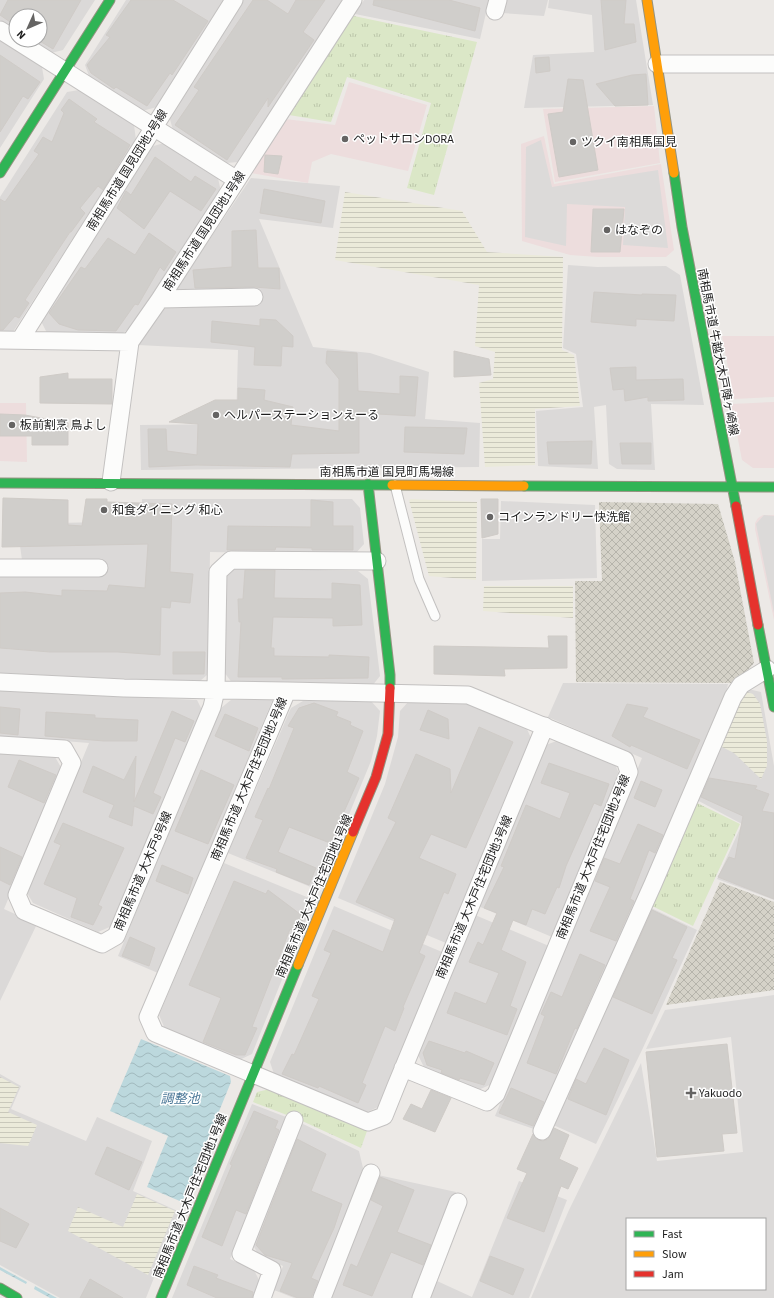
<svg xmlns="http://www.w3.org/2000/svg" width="774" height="1298" viewBox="0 0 774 1298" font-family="'Source Sans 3','Noto Sans JP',sans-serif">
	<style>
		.residential { fill: #dbd9d8 }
		.commercial { fill: #eddddd }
		.construction { fill: url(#construction-cross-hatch) }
		.farmland { fill: url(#farmland-rules) }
		.grass { fill: url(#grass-tufts) }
		.parking { fill: #dcdad9; fill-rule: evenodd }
		.water { fill: url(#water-waves) }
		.building { fill: #d0cecb; stroke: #cfcbc7 }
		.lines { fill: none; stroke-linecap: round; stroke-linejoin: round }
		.lane-casing { stroke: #c3c1c0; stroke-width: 11 }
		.street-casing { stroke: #c3c1c0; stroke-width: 19 }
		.fast-casing { stroke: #949380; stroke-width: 11 }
		.slow-casing { stroke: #949380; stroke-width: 11 }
		.jam-casing { stroke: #949380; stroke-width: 11 }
		.lane { stroke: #fcfcfb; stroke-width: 9 }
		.street { stroke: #fcfcfb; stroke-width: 17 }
		.fast { stroke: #30b455; stroke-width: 9 }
		.slow { stroke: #ff9f0a; stroke-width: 9 }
		.jam { stroke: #e5322d; stroke-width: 9 }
		.poi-dot { fill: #656463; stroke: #fff; stroke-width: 1.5 }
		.labels { text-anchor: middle; stroke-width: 3; stroke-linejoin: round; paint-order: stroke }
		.poi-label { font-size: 12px; fill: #1d1d1d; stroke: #fff; text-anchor: start }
		.street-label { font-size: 12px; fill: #1d1d1d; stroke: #fff }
		.water-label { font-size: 13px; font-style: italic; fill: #4b7797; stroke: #fff }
	</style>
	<defs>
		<pattern id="construction-cross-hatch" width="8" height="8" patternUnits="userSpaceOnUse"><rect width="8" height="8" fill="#d5d2c8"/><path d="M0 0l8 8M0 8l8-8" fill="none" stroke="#b6b4ab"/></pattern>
		<pattern id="farmland-rules" width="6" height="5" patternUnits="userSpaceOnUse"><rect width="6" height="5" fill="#ebeada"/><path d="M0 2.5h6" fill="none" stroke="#c9c8bb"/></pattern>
		<pattern id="grass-tufts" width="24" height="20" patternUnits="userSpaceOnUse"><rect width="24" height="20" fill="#dbe7c7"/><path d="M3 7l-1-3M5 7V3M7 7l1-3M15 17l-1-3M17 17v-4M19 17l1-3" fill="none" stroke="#bcc6aa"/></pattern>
		<pattern id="water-waves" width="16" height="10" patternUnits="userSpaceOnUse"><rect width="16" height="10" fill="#bcd8dd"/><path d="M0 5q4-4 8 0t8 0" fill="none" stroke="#a1b9bd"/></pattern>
	</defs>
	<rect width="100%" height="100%" fill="#ece9e6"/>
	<path class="residential" d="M0 0H95L63 50 51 53 31 40H40V16H16V30L0 20Z
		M126 0H225L157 107 142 111 89 76 85 65Z
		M243 0H343L239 162 225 163 173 130 169 116Z
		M364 0H489L480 39 355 14Z
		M505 0H548L544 16 502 13Z
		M549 0H636L653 105 524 108 533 55 594 52 592 15 548 8Z
		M0 39 42 67 44 79 0 148Z
		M79 90 134 125 136 140 13 332H0V197L67 92Z
		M164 143 218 178 221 192 130 328 123 333H47L40 319 150 147Z
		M251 178 340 186 333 228 259 219 313 347 370 353 429 372 425 419 480 423 479 467 141 470 140 425 236 424 238 350 138 345Z
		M568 265 597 267 666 266 680 275 704 405 651 404 655 470 617 469 609 464 606 405 594 407 598 469 538 466 536 411 583 407 576 354 563 348Z
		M142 499H352L360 508 364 544 355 554 210 552 208 674 199 682 0 673V575L98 560H22L17 524 142 521Z
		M234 568 358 571 368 579 380 676 372 686 233 684 224 672 226 577Z
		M563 683 728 684 724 703 537 1130 495 1116 642 758 548 717Z
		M748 689 761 692 774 766V900L717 879 742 824 695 799 715 749Z
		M0 690 197 700 203 712 112 926 98 932 33 903 27 893 89 743 0 736Z
		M273 699 158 973 118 956 221 708 231 700Z
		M370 700 380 711 377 736 371 761 318 890 228 853 291 708 303 701Z
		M409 701 468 703 526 727 531 738 446 943 338 898 385 784 398 737 400 711Z
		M559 740 614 762 620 776 552 937 478 906 546 745Z
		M0 753 55 757 62 769 4 909 37 924 0 1001Z
		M224 863 314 900 252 1054 239 1060 165 1029 159 1015Z
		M334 906 442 952 378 1107 365 1113 274 1074 270 1062Z
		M649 907 697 930 642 1050 596 1144 551 1124Z
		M475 915 549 946 492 1084 478 1090 424 1067 418 1055Z
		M0 1074 21 1086 11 1109 86 1141 97 1117 152 1141 133 1191 180 1212 146 1298H60L0 1265Z
		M252 1104 286 1117 230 1259 254 1270 260 1282 253 1298H172Z
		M301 1123 359 1151 363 1168 315 1298H294L274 1290 283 1266 258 1254 253 1245Z
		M378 1175 456 1192 414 1298H331Z
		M519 1181 567 1200 529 1298H430L437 1281 472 1297Z"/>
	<path class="commercial" d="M349 82 427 105 408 171 331 154 312 162 308 183 251 173 285 119 335 125Z
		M654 106 660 163 555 182 543 109Z
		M544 136 554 184 661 164 674 250 666 257H598L570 255 522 241 521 144Z
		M722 336H774V397L734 399Z
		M774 402V468H753L742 460 731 404Z
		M0 403H26L27 462 0 461Z
		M763 515H774V620L755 529V523L758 518Z"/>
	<path class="construction" d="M599 502 718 504 735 562 754 663 743 676 733 683 576 682 575 581H602Z
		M720 882 774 902V990L666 1005Z"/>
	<path class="farmland" d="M345 192 462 211 487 252 563 257 562 350 574 355 580 406 535 409V465L485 467 479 383 493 379 495 352 475 346 479 285 335 260Z
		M411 499 477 502 476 580 429 576 409 500Z
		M484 586H573V618L483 611Z
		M744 691 753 694 760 704 767 741V766L761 779 734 753 716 744Z
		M0 1077 19 1087 8 1112 37 1125 28 1146 0 1143Z
		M137 1194 175 1211 148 1275 68 1231 78 1207 123 1227Z"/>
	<path class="grass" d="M354 16 477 42 434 195 407 188 431 103 347 77 331 122 289 115 347 23Z
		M693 801 740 824 693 926 648 904Z
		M270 1089 367 1131 361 1148 300 1120 253 1102 257 1092Z"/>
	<path class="parking" d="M541 140 552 187 658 170 668 248 623 245 625 207 567 204 566 246 525 237 526 147Z
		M501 501 595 505 597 578 482 581V539H500Z
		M764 515 774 516V613L756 524Z
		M774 995V1298H531L569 1210 641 1063 657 1161 743 1152 731 1037 646 1049 665 1010ZM627 1219H765V1289H627Z"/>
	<path class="water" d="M141 1039 230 1076 231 1082 182 1202 147 1187 168 1136 110 1111Z
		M0 1267 27 1282 26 1284 0 1270Z
		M35 1286 57 1298H50L34 1289Z"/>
	<path class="building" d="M8 0H81L53 49 38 40H40V16H16V26L0 15Z
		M131 0H173L208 21 172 75 170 73 147 106 116 87 114 89 91 73 87 65 110 37 106 35Z
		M253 0H267L288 14 296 0H325L303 32 314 40 268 107V98L227 160 175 125 199 90 194 87Z
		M374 0H449L480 8 475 31 373 5Z
		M601 0H626L624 24H634L636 42 605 50Z
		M0 55 40 82 28 99 23 96 0 132Z
		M549 57 550 71 536 73 535 58Z
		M646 74 648 105 615 106 596 84 632 75Z
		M568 79 583 80 598 170 559 177 548 114 563 112Z
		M69 99 97 119 94 122 130 145 103 190 98 186 80 208 85 213 71 232H70L25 300 29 303 19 318 15 316 3 330H0V199L5 202 39 154 34 151 43 137 52 142 64 113 61 110Z
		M265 155 282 156 278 174 264 172Z
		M155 157 191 182 195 176 216 189 201 211 170 191 144 229 117 208 126 191 131 195Z
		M264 189 325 201 321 223 260 213Z
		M593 209H624L620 252H591Z
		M256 230 258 268H279L280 289 254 287 195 288 193 270 232 267V231Z
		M149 233 176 252 164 271 160 267 138 305 135 304 116 331 78 330 59 324 49 313 81 267 85 269 108 238 135 255Z
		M594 292 642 295V294L676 295 674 321 636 319V326L591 322Z
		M260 319 276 320 293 336V347L282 346 281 366 254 365 255 347 211 342 212 321 260 326Z
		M327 351 357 353 358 391 400 394V376L418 377 415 416 359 413V453L292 454 290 467 196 465 149 467 148 429H166L167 451 197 455 198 424 169 422 215 400H238V388L265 390 264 400 293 407 291 425 339 431V379L326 363Z
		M454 351 489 359 491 375 454 377Z
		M636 367V380L683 379 684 400 648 401V397L625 401 624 389 613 390 610 368Z
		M68 373V379H112V404L40 403V377Z
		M0 414 25 415 68 423V445H32V436H0Z
		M405 427 467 428 464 454 404 452Z
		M592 441 591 464H549L547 442Z
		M620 443H651V464H622Z
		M3 498 68 500V525L82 526 86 499H107V502L172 504 170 572 193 574 190 603 171 601 170 608 161 607 160 655 118 652H50L0 648V593L25 592 62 596V590L107 591 109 585 145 588 148 544 2 547Z
		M481 499H498V534L482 538Z
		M311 500 333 502V526H353V550H312V548L276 547 275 550H227L228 526 311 527Z
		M245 570H275L274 598 332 599V583L360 585 362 625 333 626V618L273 617 271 648H274V656L329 657V655L369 657 368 678 282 679V677H238L241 622H239L238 599H243Z
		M548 636H567V668L504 669 505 676 434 674V646L549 648Z
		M173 652H205L204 674H173Z
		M314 703 338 712 336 716 351 722 350 725 363 731 347 772 359 778 330 843 289 827 278 852 316 868 309 885 276 872 277 869 246 858 263 820 255 817 268 788 269 789 294 728 288 726 299 708Z
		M627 704 648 708 643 717 700 740 687 769 631 745 630 747 612 736Z
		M0 707 20 709 18 735 0 733Z
		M428 710 448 719 449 739 420 730Z
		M172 711 194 721 185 742 175 738 153 793 161 797 153 814 134 806 132 826 109 817 114 805 83 792 93 766 124 780 136 756 134 802Z
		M46 712 95 715V718L138 720 137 741H104L45 736Z
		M225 714 258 728 249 751 215 736Z
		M479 727 513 742 466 848 431 834 419 858 456 874 448 894 444 892 419 953 425 956 403 1007 404 1008 395 1031 385 1026 362 1083 366 1085 358 1103 319 1086 318 1088 282 1074 292 1054 294 1055 319 999 312 996 331 953 324 950 333 930 383 952 395 919 356 902 396 822 388 818 416 754 450 769 451 793Z
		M19 760 56 775 44 803 8 787Z
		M549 763 609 784 601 806 594 803 566 866 559 888 557 887 545 914 532 909 526 925 513 920 501 950 526 962 510 1006 517 1009 507 1035 447 1013 455 992 486 1004 499 973 469 962 478 942 483 945 497 913 484 908 504 867 501 866 526 805 560 819 570 793 541 783Z
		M201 770 234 785 208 844 175 831Z
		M709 778 757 786 755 789 769 794 762 811 774 813V899L718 877 729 857 735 859 743 816 701 797Z
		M641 781 662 790 655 807 634 798Z
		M63 823 124 848 98 905 102 907 93 925 71 917 77 898 44 884 61 845 54 842Z
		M638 824 663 835 655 853 649 850 630 899 634 901 616 941 590 931 610 887 595 881 604 858 620 864Z
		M0 847 22 857 10 885 0 880Z
		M162 865 193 878 188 894 156 881Z
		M234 881 266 894 268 890 304 917 297 933 290 929 252 1027 257 1028 245 1055H236L203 1042 221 998 189 985Z
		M652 910 687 927 672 958 677 960 652 1014 613 997Z
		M130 937 155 948 149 966 122 956Z
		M580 954 605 965 577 1029 575 1028 556 1074 527 1063 545 1016 541 1014 551 992 562 997Z
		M429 1041 465 1053 466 1051 494 1063 484 1085 460 1078 459 1080 441 1073 442 1070 427 1065 423 1053Z
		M727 1044 737 1133 722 1134 724 1151 657 1157 646 1052Z
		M604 1048 629 1060 606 1115 568 1099 576 1079 586 1084Z
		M511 1088 544 1102 533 1126 499 1113Z
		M431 1090 451 1098 435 1132 403 1119 411 1104 422 1109Z
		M254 1111 278 1121 275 1128 279 1130 246 1214 236 1210 222 1246 202 1237 232 1165 230 1164Z
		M554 1128 569 1135 559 1159 578 1168 568 1189 561 1186 544 1232 507 1218 527 1173 517 1169 533 1134 538 1140 543 1141 548 1139Z
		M297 1139 326 1154 311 1191 342 1204 334 1228 311 1278 318 1281 311 1298H298L280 1291 292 1263 265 1255 256 1245Z
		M107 1147 142 1162 129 1190 95 1174Z
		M380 1177 414 1190 397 1232 431 1245 423 1265 391 1252 372 1296 343 1285 351 1264 357 1267 383 1206 371 1200Z
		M0 1208 29 1224 16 1248 0 1241Z
		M490 1256 524 1269 513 1295 480 1281Z
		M194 1266 218 1275 216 1278 253 1292 252 1298H217L187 1285Z
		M90 1279 123 1298H80Z"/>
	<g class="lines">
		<defs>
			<path id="lane" d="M395 485 419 579 435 616"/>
			<path id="street" d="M495 11 498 0
				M0 30 237 180
				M657 64H774
				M160 299 254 297
				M0 340 130 342
				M20 340 234 0
				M111 482 130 342 160 299 353 0
				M0 568H99
				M0 682 124 688 216 690 212 707 116 936 102 944 24 911 17 895 72 763 64 749 0 745
				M287 691 216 690 218 572 231 560 377 561
				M403 1068 487 1102 496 1094 629 772 625 760 468 695 287 691 148 1017 155 1033 368 1122 384 1116 396 1086 545 726
				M542 1131 653 884 733 697 741 685 767 669
				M262 1298 272 1270 241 1254 294 1120
				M322 1298 371 1173
				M421 1298 458 1202"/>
			<path id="fast" d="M0 173 110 0
				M674 173 682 227 736 506
				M0 483 392 485
				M368 484 390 675V688
				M524 486 774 487
				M758 625 774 707
				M0 1288 17 1298
				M161 1298 298 965"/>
			<path id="slow" d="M647 0 674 173
				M392 485 524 486
				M298 965 353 832"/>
			<path id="jam" d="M736 506 758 625
				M353 832 376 777 388 734 390 688"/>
		</defs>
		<use href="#lane" class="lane-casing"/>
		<use href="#street" class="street-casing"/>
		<use href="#fast" class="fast-casing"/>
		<use href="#slow" class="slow-casing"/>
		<use href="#jam" class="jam-casing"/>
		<use href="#lane" class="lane"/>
		<use href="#street" class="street"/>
		<use href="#fast" class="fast"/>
		<use href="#slow" class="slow"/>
		<use href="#jam" class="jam"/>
	</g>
	<g class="poi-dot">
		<circle cx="345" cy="139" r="4"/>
		<circle cx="573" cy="142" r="4"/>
		<circle cx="607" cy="230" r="4"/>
		<circle cx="216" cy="415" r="4"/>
		<circle cx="12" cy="425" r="4"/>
		<circle cx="104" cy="510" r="4"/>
		<circle cx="490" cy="517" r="4"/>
		<path d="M689 1087h4v4h4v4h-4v4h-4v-4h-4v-4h4z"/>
	</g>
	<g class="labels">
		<g class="poi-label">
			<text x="353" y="143">ペットサロンDORA</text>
			<text x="581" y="146">ツクイ南相馬国見</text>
			<text x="615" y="234">はなぞの</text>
			<text x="224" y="419">ヘルパーステーションえーる</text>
			<text x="20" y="429">板前割烹 鳥よし</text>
			<text x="112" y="514">和食ダイニング 和心</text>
			<text x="498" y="521">コインランドリー快洗館</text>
			<text x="699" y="1097">Yakuodo</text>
		</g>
		<g class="street-label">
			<text transform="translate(127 170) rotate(-58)" y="4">南相馬市道 国見団地2号線</text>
			<text transform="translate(204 231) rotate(-57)" y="4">南相馬市道 国見団地1号線</text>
			<text transform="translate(718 352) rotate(79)" y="4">南相馬市道 牛越大木戸陣ヶ崎線</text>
			<text x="387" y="476">南相馬市道 国見町馬場線</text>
			<text transform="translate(249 779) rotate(-67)" y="4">南相馬市道 大木戸住宅団地2号線</text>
			<text transform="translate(593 857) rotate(-68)" y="4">南相馬市道 大木戸住宅団地2号線</text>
			<text transform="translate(143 871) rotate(-67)" y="4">南相馬市道 大木戸8号線</text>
			<text transform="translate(314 896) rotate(-67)" y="4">南相馬市道 大木戸住宅団地1号線</text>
			<text transform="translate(474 897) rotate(-67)" y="4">南相馬市道 大木戸住宅団地3号線</text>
			<text transform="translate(190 1196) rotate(-68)" y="4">南相馬市道 大木戸住宅団地1号線</text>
		</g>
		<g class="water-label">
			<text x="180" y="1103">調整池</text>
		</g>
	</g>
	<rect x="626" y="1218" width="140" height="72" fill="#ffffff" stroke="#a5a5a5"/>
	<rect x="634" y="1231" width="20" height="6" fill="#30b455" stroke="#a5a5a5"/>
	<text x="662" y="1238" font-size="12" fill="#1d1d1d">Fast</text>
	<rect x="634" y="1251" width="20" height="6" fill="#ff9f0a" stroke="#a5a5a5"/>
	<text x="662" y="1258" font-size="12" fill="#1d1d1d">Slow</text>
	<rect x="634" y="1271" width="20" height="6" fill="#e5322d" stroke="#a5a5a5"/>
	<text x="662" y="1278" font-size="12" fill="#1d1d1d">Jam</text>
	<g transform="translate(28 28) rotate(225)"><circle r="19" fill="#ffffff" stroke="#a5a5a5"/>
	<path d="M0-3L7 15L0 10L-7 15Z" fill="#656463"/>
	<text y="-6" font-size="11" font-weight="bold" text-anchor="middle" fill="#1d1d1d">N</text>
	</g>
</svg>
